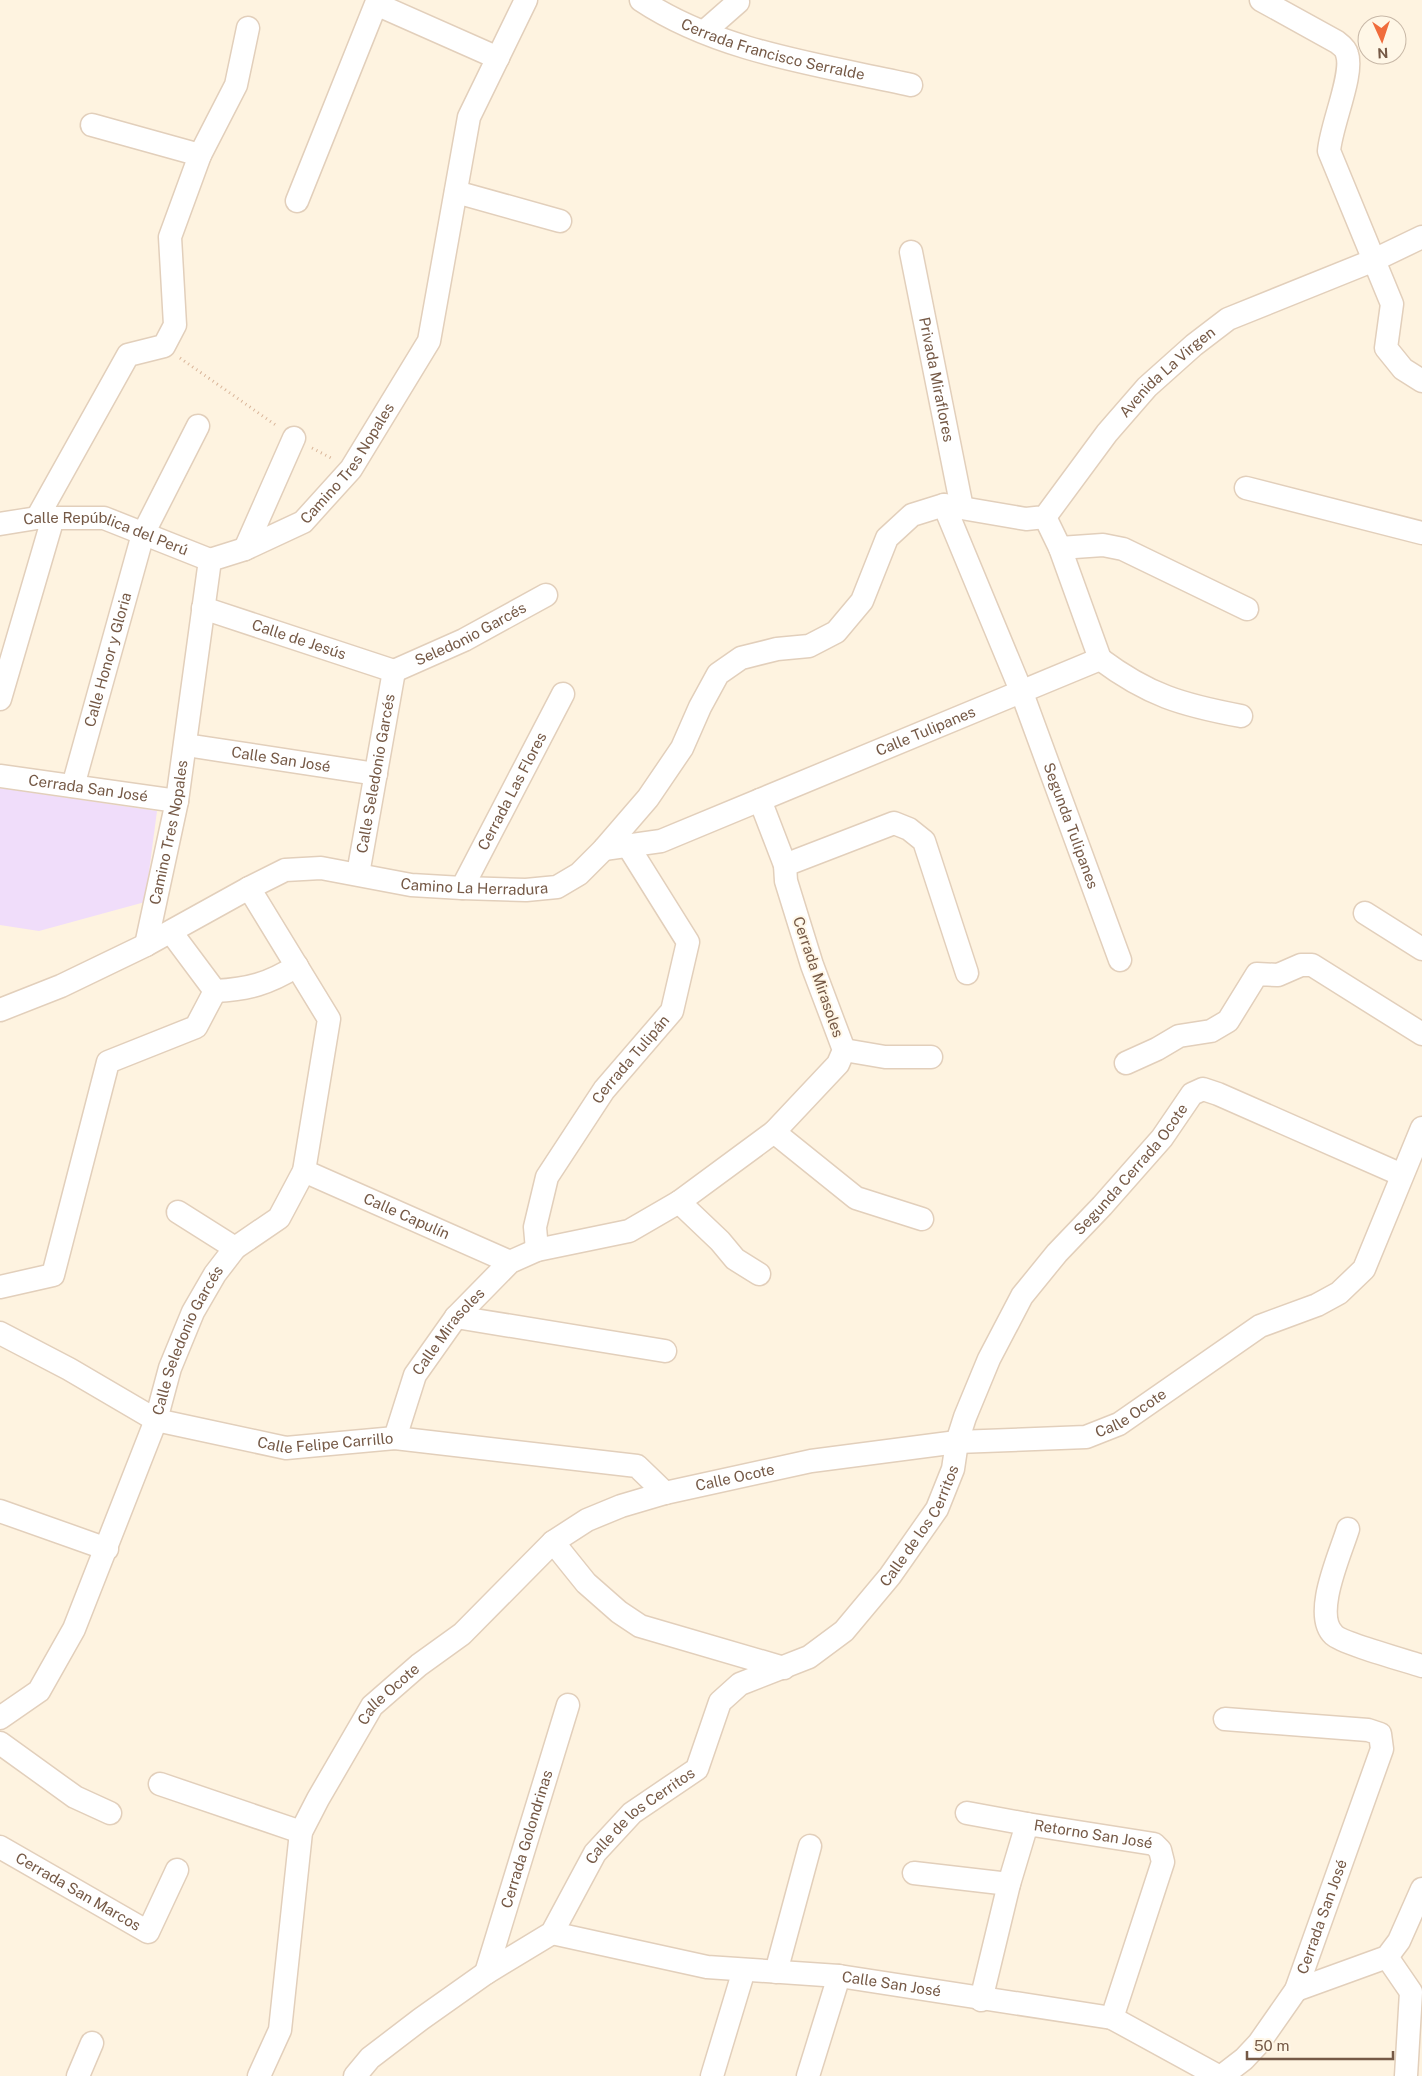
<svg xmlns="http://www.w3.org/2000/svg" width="1422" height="2076" viewBox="0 0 1422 2076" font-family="'Public Sans',sans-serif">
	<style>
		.education { fill: #f0ddfa }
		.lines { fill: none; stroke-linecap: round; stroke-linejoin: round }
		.minor-casing { stroke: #e2cfbb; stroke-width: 25 }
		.path { stroke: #d9b599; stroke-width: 3; stroke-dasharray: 1 4; stroke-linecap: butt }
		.minor { stroke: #fff; stroke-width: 22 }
		.labels { text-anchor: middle; stroke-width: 4; stroke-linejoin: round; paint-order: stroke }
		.street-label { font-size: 15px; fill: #755946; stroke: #fff7e7 }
	</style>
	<rect width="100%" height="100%" fill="#fef3e0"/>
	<path class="education" d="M0 788 157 811 145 902 39 931 0 925Z"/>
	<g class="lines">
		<defs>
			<g id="minor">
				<path id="s1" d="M641 0C719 52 822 65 911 85"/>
				<path d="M1261 0 1337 42C1341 45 1346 49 1347 54 1354 74 1331 125 1329 151L1392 304 1386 348 1403 369 1422 381"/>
				<path d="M705 31 738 2"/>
				<path d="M92 125 200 155"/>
				<path d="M456 192 560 221"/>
				<path d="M297 201 376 4 498 58"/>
				<path id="s2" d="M911 252 962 508"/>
				<path d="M1246 488 1422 533"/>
				<path id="s3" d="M944 505 1022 693 1120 960"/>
				<path d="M1045 517 1060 548 1100 659"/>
				<path d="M37 518 128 355 164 346 175 325 170 237 200 155 236 85 248 28"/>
				<path id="s4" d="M0 524 37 518H104L210 560"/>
				<path d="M1060 548 1103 545 1123 549 1247 609"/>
				<path d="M245 549 294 438"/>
				<path id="s5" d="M203 608 394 671"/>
				<path d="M1100 659C1148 695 1182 705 1241 716"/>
				<path id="s6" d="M394 671 464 640 546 595"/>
				<path d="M0 699 53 518"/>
				<path id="s7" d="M186 745 376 774"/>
				<path id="s8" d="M0 776 177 801"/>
				<path id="s9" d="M73 786 143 534 198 426"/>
				<path id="s10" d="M604 849 661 841 1100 659"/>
				<path d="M785 865 894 823 909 829 924 841 967 973"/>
				<path id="s11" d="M358 874 394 671"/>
				<path id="s12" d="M462 888 563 694"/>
				<path d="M1365 913 1422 949"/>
				<path d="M171 932 215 991C249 989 268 984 297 966"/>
				<path id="s13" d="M146 945 177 801 210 560 245 549 303 522 351 469 429 341 469 117 526 0"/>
				<path id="s14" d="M0 1010 61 986 146 945 249 888 285 870 321 868 411 885 462 888 526 890 557 887 579 874 604 849 648 798 682 748 700 707 718 674 741 658 777 649 809 646 836 632 862 601 887 538 912 515 944 505 1026 519 1045 517 1107 433 1147 387 1194 345 1228 319 1372 261 1422 237"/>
				<path d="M844 1050 885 1057H931"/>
				<path d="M1126 1063 1157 1049 1179 1036 1211 1031 1228 1021 1257 974 1278 975 1301 965H1312L1422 1034"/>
				<path d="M774 1132 856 1198 922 1219"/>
				<path id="s15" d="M304 1171 510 1262"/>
				<path d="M679 1202 720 1241 735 1259 759 1274"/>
				<path d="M178 1212 235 1248"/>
				<path id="s16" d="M537 1250 535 1227 547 1177 604 1090 672 1011 688 942 628 846"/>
				<path d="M0 1287 53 1275 108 1062 196 1027 215 991"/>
				<path d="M456 1317 665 1351"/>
				<path id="s17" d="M0 1333 69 1369 156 1420 286 1448 395 1438 637 1466 665 1493"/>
				<path id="s18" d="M395 1438 415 1375 456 1317 510 1262 537 1250 629 1231 679 1202 774 1132 838 1064 844 1050 812 965 786 881 785 865 760 800"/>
				<path d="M0 1511 107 1549"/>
				<path d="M1348 1529C1340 1555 1312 1615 1334 1635 1342 1643 1407 1661 1422 1666"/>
				<path d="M553 1542 586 1583 619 1612 640 1626 784 1668"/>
				<path id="s19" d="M0 1718 39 1691 74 1629 156 1420 170 1368 193 1312 215 1274 235 1248 279 1218 304 1171 329 1019 249 888"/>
				<path d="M0 1743 75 1797 110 1813"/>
				<path d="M160 1784 301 1832"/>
				<path d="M967 1813 1027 1824"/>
				<path id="s20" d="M0 1847 148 1932 177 1870"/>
				<path d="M914 1873 1009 1884"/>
				<path id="s21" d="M552 1933 707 1967 839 1976 1112 2018 1218 2076"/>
				<path d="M1387 1957 1411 1992 1406 2076"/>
				<path d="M776 1972 810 1846"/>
				<path id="s22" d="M486 1973 568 1705"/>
				<path d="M1296 1990 1387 1957 1399 1941 1422 1889"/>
				<path id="s23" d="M981 2000 1009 1884 1027 1824 1154 1844 1160 1850 1163 1862 1112 2018"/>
				<path d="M78 2076 92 2043"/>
				<path id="s24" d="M259 2076 280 2030 301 1832 318 1799 372 1706 419 1665 462 1634 553 1542 587 1520 621 1506 665 1493 811 1461 957 1442 1086 1437 1119 1424 1260 1326 1317 1305 1339 1293 1364 1269 1422 1128"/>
				<path id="s25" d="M355 2076 370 2058 421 2019 486 1973 552 1933 595 1853 632 1813 697 1769 720 1702 740 1684 809 1657 844 1631 890 1576 937 1509 953 1469 957 1442 965 1417 989 1359 1022 1296 1057 1253 1102 1206 1162 1138 1192 1094 1203 1089 1218 1094 1402 1175"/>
				<path d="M712 2076 744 1970"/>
				<path d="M808 2076 839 1976"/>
				<path id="s26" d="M1222 2076 1244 2059 1259 2043 1296 1990 1382 1749 1380 1734 1368 1730 1225 1719"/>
			</g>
		</defs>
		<use href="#minor" class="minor-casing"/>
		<path class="path" d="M180 358 277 426
			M312 448 333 459"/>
		<use href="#minor" class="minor"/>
	</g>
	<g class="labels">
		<g class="street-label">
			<text dy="5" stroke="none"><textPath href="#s1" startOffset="142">Cerrada Francisco Serralde</textPath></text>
			<text dy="5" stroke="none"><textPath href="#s14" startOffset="1459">Avenida La Virgen</textPath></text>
			<text dy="5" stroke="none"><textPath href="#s2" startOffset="130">Privada Miraflores</textPath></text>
			<text dy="5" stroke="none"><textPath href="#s13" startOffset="565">Camino Tres Nopales</textPath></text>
			<text dy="5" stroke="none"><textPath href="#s4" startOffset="109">Calle República del Perú</textPath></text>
			<text dy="5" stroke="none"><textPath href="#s6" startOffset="85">Seledonio Garcés</textPath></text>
			<text dy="5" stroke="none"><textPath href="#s5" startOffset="101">Calle de Jesús</textPath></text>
			<text dy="5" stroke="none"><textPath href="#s9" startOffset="131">Calle Honor y Gloria</textPath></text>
			<text dy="5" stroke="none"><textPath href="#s10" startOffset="344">Calle Tulipanes</textPath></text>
			<text dy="5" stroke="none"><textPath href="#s7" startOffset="96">Calle San José</textPath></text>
			<text dy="5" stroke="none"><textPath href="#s11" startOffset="102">Calle Seledonio Garcés</textPath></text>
			<text dy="5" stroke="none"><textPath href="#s8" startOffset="89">Cerrada San José</textPath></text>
			<text dy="5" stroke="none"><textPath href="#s12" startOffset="109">Cerrada Las Flores</textPath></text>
			<text dy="5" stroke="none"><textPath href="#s3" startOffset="345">Segunda Tulipanes</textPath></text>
			<text dy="5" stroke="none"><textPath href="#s13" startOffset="115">Camino Tres Nopales</textPath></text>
			<text dy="5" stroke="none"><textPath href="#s14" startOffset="509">Camino La Herradura</textPath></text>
			<text transform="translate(818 977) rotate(71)" y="5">Cerrada Mirasoles</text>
			<text dy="5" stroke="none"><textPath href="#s16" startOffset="219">Cerrada Tulipán</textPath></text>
			<text dy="5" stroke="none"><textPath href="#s25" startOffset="1235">Segunda Cerrada Ocote</textPath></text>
			<text dy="5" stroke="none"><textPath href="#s15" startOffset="112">Calle Capulín</textPath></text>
			<text dy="5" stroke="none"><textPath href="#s18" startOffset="121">Calle Mirasoles</textPath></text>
			<text dy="5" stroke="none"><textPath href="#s19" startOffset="429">Calle Seledonio Garcés</textPath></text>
			<text dy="5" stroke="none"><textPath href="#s24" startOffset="1239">Calle Ocote</textPath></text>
			<text dy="5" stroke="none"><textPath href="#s17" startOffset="351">Calle Felipe Carrillo</textPath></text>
			<text dy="5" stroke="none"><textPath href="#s24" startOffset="834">Calle Ocote</textPath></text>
			<text dy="5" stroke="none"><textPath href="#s25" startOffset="814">Calle de los Cerritos</textPath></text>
			<text dy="5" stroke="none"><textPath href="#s24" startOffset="414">Calle Ocote</textPath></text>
			<text dy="5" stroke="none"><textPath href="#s25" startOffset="394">Calle de los Cerritos</textPath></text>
			<text dy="5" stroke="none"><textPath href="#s23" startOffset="249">Retorno San José</textPath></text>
			<text dy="5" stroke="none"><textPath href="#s22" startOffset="140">Cerrada Golondrinas</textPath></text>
			<text dy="5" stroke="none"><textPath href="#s20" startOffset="90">Cerrada San Marcos</textPath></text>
			<text dy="5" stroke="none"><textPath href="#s26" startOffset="192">Cerrada San José</textPath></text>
			<text dy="5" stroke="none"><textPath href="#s21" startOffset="344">Calle San José</textPath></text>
		</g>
	</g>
	<g transform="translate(1382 40) rotate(177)"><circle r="24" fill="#fff7e7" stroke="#c8b8a7"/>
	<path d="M0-4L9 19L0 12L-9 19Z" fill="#f06c3c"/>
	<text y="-8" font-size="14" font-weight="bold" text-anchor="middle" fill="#755946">N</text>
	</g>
	<path d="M1247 2051v8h146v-8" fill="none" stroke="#755946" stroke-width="2.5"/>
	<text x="1254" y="2051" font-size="15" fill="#755946" stroke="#fff7e7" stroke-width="4" paint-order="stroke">50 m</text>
</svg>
